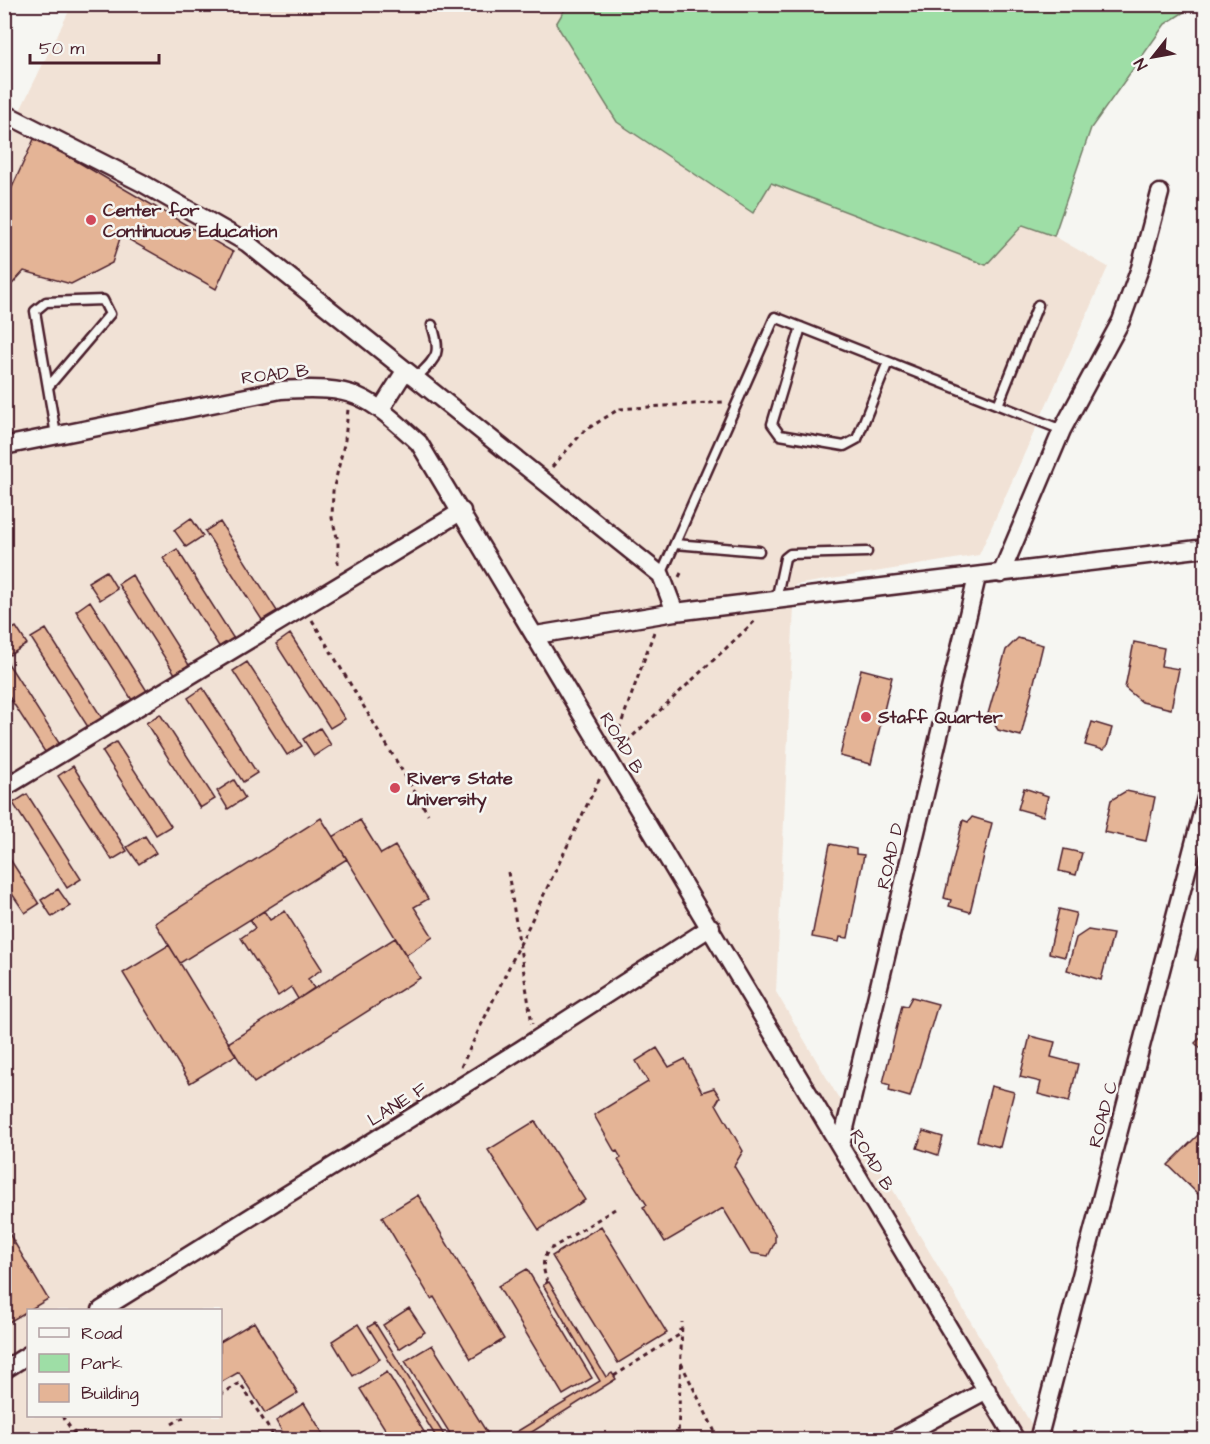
<svg xmlns="http://www.w3.org/2000/svg" width="1210" height="1444" viewBox="0 0 1210 1444" font-family="'Architects Daughter',sans-serif">
	<style>
		.built { fill: #f1e2d6; fill-rule: evenodd }
		.green { fill: #9edea6; stroke: #747e68; stroke-width: 1.5 }
		.building { fill: #e4b496; stroke: #4a1f2b; stroke-width: 1.5 }
		.lines { fill: none; stroke-linecap: round; stroke-linejoin: round }
		.lane-casing { stroke: #4a1f2b; stroke-width: 13 }
		.street-casing { stroke: #4a1f2b; stroke-width: 21 }
		.path { stroke: #4a1f2b; stroke-width: 3; stroke-dasharray: 4.5 4.5; stroke-linecap: butt }
		.lane { stroke: #f6f6f2; stroke-width: 8 }
		.street { stroke: #f6f6f2; stroke-width: 16 }
		.poi-dot { fill: #d1495b; stroke: #f6f6f2; stroke-width: 2 }
		.labels { text-anchor: middle; stroke-width: 5; stroke-linejoin: round; paint-order: stroke }
		.poi-label { font-size: 18px; font-weight: bold; fill: #4a1f2b; stroke: #f6f6f2; text-anchor: start }
		.street-label { font-size: 18px; fill: #4a1f2b; stroke: #f6f6f2 }
	</style>
	<rect width="100%" height="100%" fill="#f6f6f2"/>
	<filter id="ink" filterUnits="userSpaceOnUse"><feTurbulence type="fractalNoise" baseFrequency=".0167" numOctaves="2"/><feDisplacementMap in="SourceGraphic" scale="12" xChannelSelector="R" yChannelSelector="G"/><feConvolveMatrix kernelMatrix="1 2 1 2 8 2 1 2 1" color-interpolation-filters="sRGB"/></filter>
	<g filter="url(#ink)">
		<path class="built" d="M72 5H568L556 24 753 212 771 183 986 265 1023 225 1054 236 1108 267 979 555 795 585 776 992 1040 1439 5 1440 4 143ZM28 1310H220V1416H28Z"/>
		<path class="green" d="M568 4H1195V5L1165 24 1091 128 1054 236 1023 225 986 265 771 183 753 213 617 122 556 24Z"/>
		<path class="building" d="M35 137 233 252 216 289 121 235 112 263 71 284 24 271 4 293V205Z
			M191 518 203 536 186 547 174 530Z
			M220 522 277 611 262 620 205 531Z
			M177 549 234 639 220 648 163 558Z
			M106 571 117 589 100 600 88 582Z
			M132 575 189 665 175 674 118 584Z
			M90 601 147 691 132 700 76 611Z
			M16 627 27 644 10 655 4 647V634Z
			M46 629 102 718 88 727 31 638Z
			M290 634 345 719 330 728 276 644Z
			M1018 638 1043 645 1021 736 998 730 988 714 1006 650Z
			M1134 642 1164 648 1161 666 1179 669 1171 709 1142 702 1125 688Z
			M4 657 59 743 45 752 4 689Z
			M247 662 302 746 287 755 233 671Z
			M861 669 892 677 871 764 840 756Z
			M203 688 257 773 243 782 188 698Z
			M160 714 215 799 200 808 146 723Z
			M1092 722 1112 728 1107 746 1103 750 1085 745Z
			M320 728 331 745 314 756 303 739Z
			M116 742 171 826 156 835 102 751Z
			M4 757 13 771 4 777Z
			M73 766 127 851 112 860 58 776Z
			M234 780 245 798 228 809 217 791Z
			M1024 788 1048 796 1043 816 1018 809Z
			M1126 791 1155 797 1146 841 1104 832 1111 800Z
			M27 794 81 879 67 888 13 803Z
			M972 817 992 823 970 912 949 906 951 900 944 898 963 820 968 822Z
			M321 818 347 859 180 963 155 923Z
			M360 820 381 854 395 846 428 899 414 907 433 937 406 955 333 837Z
			M145 836 156 853 139 864 127 847Z
			M830 844 856 849V854L864 855 848 938 840 937 839 942 812 937Z
			M1064 849 1082 853 1076 875 1059 871Z
			M4 850 39 904 25 913 4 882Z
			M58 889 70 906 52 917 41 900Z
			M1059 909 1076 913 1065 957 1049 953Z
			M264 911 270 920 285 911 322 969 308 979 314 988 298 999 291 987 278 996 241 938 255 928 250 920Z
			M1088 930 1113 934 1101 980 1067 970 1076 938Z
			M395 938 420 978 254 1083 228 1043Z
			M169 945 236 1055 190 1083 123 973Z
			M1198 949 1206 952V963L1195 960Z
			M912 997 938 1004 910 1097 889 1091 890 1085 883 1083 902 1005 907 1006Z
			M1206 1032V1054L1195 1043Z
			M1030 1036 1055 1042 1051 1057 1078 1064 1069 1102 1038 1094 1041 1082 1020 1077Z
			M657 1048 669 1067 685 1059 702 1092 714 1088 720 1097 716 1104 743 1151 734 1166 775 1234V1242L768 1256 750 1253 723 1208 665 1242 643 1207 647 1205 618 1160 621 1158 617 1151 615 1152 594 1115 648 1082 636 1061Z
			M991 1086 1014 1092 1000 1147 977 1141Z
			M535 1121 585 1200 539 1230 488 1150Z
			M923 1131 943 1137 938 1155 917 1148Z
			M1202 1131 1206 1134V1188L1199 1195 1168 1165Z
			M418 1195 504 1339 471 1359 434 1297 431 1299 382 1217Z
			M4 1225 48 1299 4 1325Z
			M601 1226 667 1333 618 1363 552 1256Z
			M527 1269 592 1378 563 1395 498 1286Z
			M549 1282 606 1377 612 1373 616 1379 527 1435 530 1440H503L600 1381 543 1285Z
			M409 1308 425 1332 399 1349 383 1325Z
			M254 1322 298 1393 265 1413 239 1372 220 1383V1342Z
			M375 1323 447 1440H438L368 1327Z
			M358 1324 380 1359 353 1376 332 1341Z
			M432 1345 491 1439 489 1440H454L405 1361Z
			M387 1372 429 1440H392L360 1389Z
			M304 1403 327 1440H287L276 1421Z"/>
		<g class="lines">
			<defs>
				<path id="lane" d="M801 327 772 424 780 435 844 446 857 439 888 362
					M415 379C437 357 442 355 432 325
					M48 387 110 314 103 300 46 302 35 311 56 435
					M998 405 1038 305
					M675 544 759 551
					M661 575 775 317 1062 430
					M776 600 785 558 790 554 867 552"/>
				<path id="street" d="M4 113 142 183 247 243 661 575 675 612
					M381 409 405 371
					M4 446 281 390C356 386 364 393 419 443L1016 1440
					M1001 574 1062 430 1121 321 1140 268 1160 193
					M536 635 675 612 1206 548
					M4 788 462 511
					M841 1145 977 577
					M101 1310 520 1050 711 927
					M4 1370 28 1355
					M894 1440 987 1390
					M1038 1440 1206 798"/>
			</defs>
			<use href="#lane" class="lane-casing"/>
			<use href="#street" class="street-casing"/>
			<path class="path" d="M552 467 584 431 619 409 723 402
				M338 565V541L332 518 333 491 345 440 348 409
				M679 577 683 569
				M312 620 428 814
				M616 738 654 632
				M620 748 757 619
				M508 872 532 1024
				M461 1067 600 778
				M547 1283C544 1270 540 1261 549 1250L615 1209
				M681 1363 719 1440
				M614 1376 679 1335 680 1329
				M220 1395 240 1383 276 1440
				M62 1416 79 1440
				M172 1424 186 1416
				M678 1440 682 1322"/>
			<use href="#lane" class="lane"/>
			<use href="#street" class="street"/>
		</g>
	</g>
	<g class="poi-dot">
		<circle cx="91" cy="220" r="6"/>
		<circle cx="866" cy="717" r="6"/>
		<circle cx="395" cy="788" r="6"/>
	</g>
	<g class="labels">
		<g class="poi-label">
			<text x="103" y="216">Center for<tspan x="103" dy="21">Continuous Education</tspan></text>
			<text x="878" y="723">Staff Quarter</text>
			<text x="407" y="784">Rivers State<tspan x="407" dy="21">University</tspan></text>
		</g>
		<g class="street-label">
			<text transform="translate(275 374) rotate(-7)" y="6">ROAD B</text>
			<text transform="translate(622 743) rotate(59)" y="6">ROAD B</text>
			<text transform="translate(890 856) rotate(-77)" y="6">ROAD D</text>
			<text transform="translate(397 1104) rotate(-32)" y="6">LANE F</text>
			<text transform="translate(1103 1114) rotate(-75)" y="6">ROAD C</text>
			<text transform="translate(872 1160) rotate(59)" y="6">ROAD B</text>
		</g>
	</g>
	<rect width="1210" height="1444" fill="none" stroke="#f6f6f2" stroke-width="24"/>
	<rect x="12" y="12" width="1186" height="1420" fill="none" stroke="#4a1f2b" stroke-width="2" filter="url(#ink)"/>
	<rect x="27" y="1309" width="195" height="108" fill="#f6f6f2" stroke="#b1a0a2" stroke-width="1.5"/>
	<rect x="39" y="1328" width="30" height="9" fill="#f6f6f2" stroke="#b1a0a2" stroke-width="1.5"/>
	<text x="81" y="1339" font-size="18" fill="#4a1f2b">Road</text>
	<rect x="39" y="1354" width="30" height="18" fill="#9edea6" stroke="#b1a0a2" stroke-width="1.5"/>
	<text x="81" y="1369" font-size="18" fill="#4a1f2b">Park</text>
	<rect x="39" y="1384" width="30" height="18" fill="#e4b496" stroke="#b1a0a2" stroke-width="1.5"/>
	<text x="81" y="1399" font-size="18" fill="#4a1f2b">Building</text>
	<g transform="translate(1153 57) rotate(239)" stroke="#f6f6f2" stroke-width="4.5" paint-order="stroke">
	<path d="M0-4.5L10 22L0 15L-10 22Z" fill="#4a1f2b"/>
	<text y="-9" font-size="16" font-weight="bold" text-anchor="middle" fill="#4a1f2b">N</text>
	</g>
	<path d="M30 54v9h129v-9" fill="none" stroke="#4a1f2b" stroke-width="3"/>
	<text x="39" y="54" font-size="18" fill="#4a1f2b" stroke="#f6f6f2" stroke-width="4.5" paint-order="stroke">50 m</text>
</svg>
